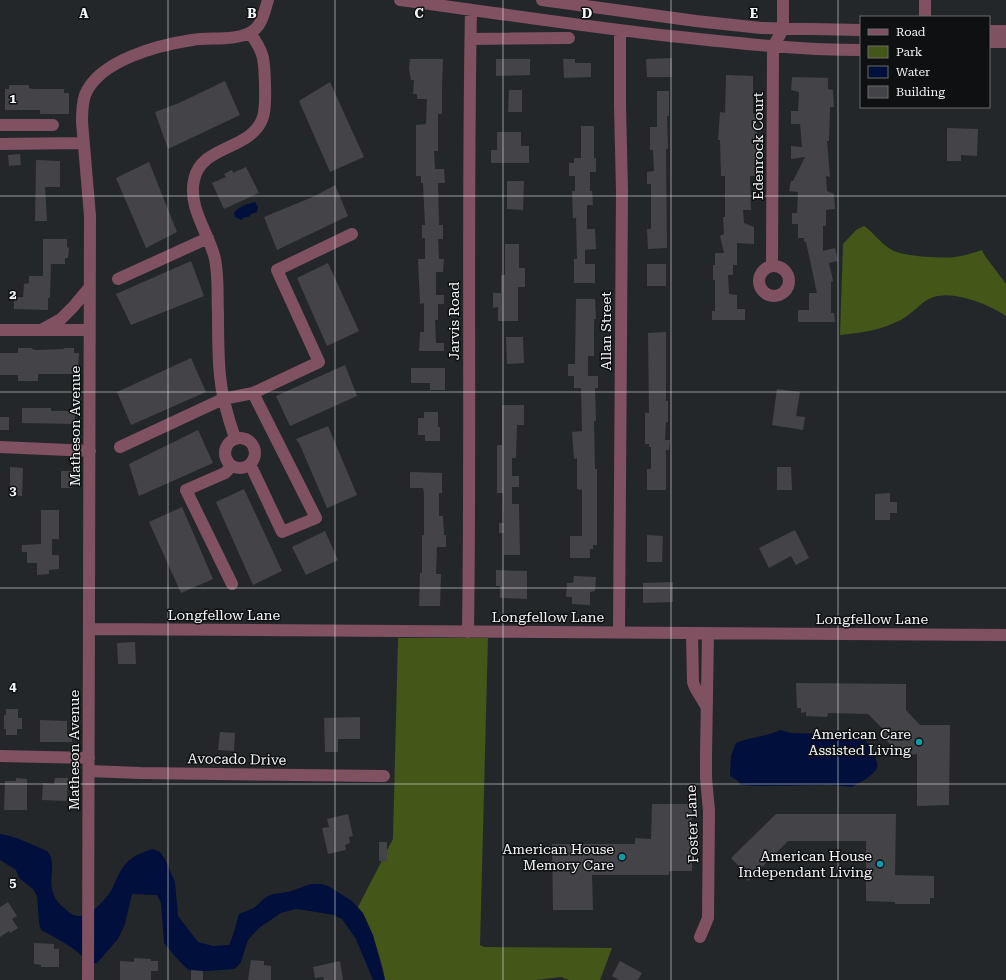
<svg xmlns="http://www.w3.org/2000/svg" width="1006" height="980" viewBox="0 0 1006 980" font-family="'Roboto Serif',serif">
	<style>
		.green { fill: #445719 }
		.water { fill: #000f3b }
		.building { fill: #444348 }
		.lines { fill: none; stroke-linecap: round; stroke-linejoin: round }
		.minor { stroke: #805161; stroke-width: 12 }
		.grid { fill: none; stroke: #f3f5f7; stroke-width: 1; stroke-opacity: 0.55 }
		.culture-dot { fill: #0f9aa8; stroke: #0e1011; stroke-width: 1.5 }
		.labels { text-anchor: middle; stroke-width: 3; stroke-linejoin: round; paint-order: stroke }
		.street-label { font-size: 14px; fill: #f3f5f7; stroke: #0e1011 }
		.poi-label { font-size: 14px; fill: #f3f5f7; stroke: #0e1011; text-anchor: end }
		.grid-label { font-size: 13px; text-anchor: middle; font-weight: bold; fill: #f3f5f7; stroke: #0e1011; stroke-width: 3; stroke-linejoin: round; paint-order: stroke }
	</style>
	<rect width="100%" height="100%" fill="#24272a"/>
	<path class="green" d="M864 226C874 233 881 244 892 250 901 256 944 259 955 257 964 256 973 253 982 250L985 256 1006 284V316C990 305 951 289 931 298 923 301 919 307 912 312 907 316 900 321 894 323 877 331 858 333 840 335L843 244 856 230Z
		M398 638H488L480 945 484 947 612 948 600 980H569L561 977 536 980H385C383 962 369 921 358 907L393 839Z"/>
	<path class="water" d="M255 202 258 207 257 212 251 214 249 217H245L241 220 235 217 234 213C238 207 247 204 255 202Z
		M780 730 791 733 853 735C856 736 860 736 862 738 868 742 880 761 877 768 873 776 859 783 852 787L831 785 757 786 740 785 738 781 730 776 731 756 736 743C750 737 766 737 780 730Z
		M0 834C15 836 26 842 40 848 43 849 46 850 48 852 60 867 40 888 64 908 67 910 70 914 74 915 87 921 108 898 113 887 117 878 122 865 131 859 137 854 146 851 153 849L160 852 165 859 175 882 178 916 198 942 213 946 229 945C234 935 236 924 239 914L254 908 266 897 273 894 288 892 311 884H321L328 886 352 901 363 913 373 935 385 980H373L356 939 342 919 334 915 304 910 296 909 281 913 259 928 248 940 241 962 235 969 193 972 185 967 174 955 164 943 161 903 157 895 132 894 125 924 118 939 97 963 89 964C77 948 59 940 41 930L39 923 37 896 33 889 19 878 16 870 0 860Z"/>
	<path class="building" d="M672 58V77H647L646 59Z
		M410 59H443L442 87V114H438V151H434L435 169H444L445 183H438L439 225H443V239H438L439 259H444L443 272H436V295H444V304H438V320H435L436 343H444V351H419L420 332H424V303L420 304 418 259H425V238H422V225H425L423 183H421V176H416V125L426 124 427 99H417V94H413L414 80H411L409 69Z
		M496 59H530V75L496 76Z
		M563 59H575V63H591V77L564 78Z
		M726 75 753 76V114H756L758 145 757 176H750L751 210H743L744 223 754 227V244L737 243V265H733V275H728L729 294 737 295V309H745V320H712V311H715V280H713V265H715V253H724L720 236 724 234 723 217H725V176H721L720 140H718L720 112 725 113Z
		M792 77 828 78V89L833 90 834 107H830L829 141H827L830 177 826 176 827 191 834 194 835 209 826 210V226H823V251L835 248 838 261 829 263 833 281 831 282V313H834L835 322H798V310H809V293H817L806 242H804V238H798V224H792V213H797L798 192 789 191 791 181H793L805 157 791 159V146L802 147 800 124H791V111H798L799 92 791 90Z
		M225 81 240 115 168 149 155 112 179 103Z
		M330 82 364 157 330 172 299 101Z
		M9 85H29V88L33 89H64V93H69V114H40V110H5V89H9Z
		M509 90H522V112H508Z
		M657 91H669V116H667L668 149H666L667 248 648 249 647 229H651V184H647V172L654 171 653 150H650V127H657Z
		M581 126H594V158H596V172H590V191H592L593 205H587V229H595L596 249 585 250V264H595V283H574V259H577L576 218H573L572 191H575V176H569V163H574V158H581Z
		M947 128 978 129 977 156 961 155V161H947Z
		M497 132H521V146H529V163H491V150H497Z
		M20 154 21 165 9 166 8 155Z
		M36 160 60 161V187H45L47 221H35Z
		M149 162 177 232 146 248 116 178Z
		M246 167 259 193 224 209 212 183 226 177 224 174 232 170 233 173Z
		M507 181H524L523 210 507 209Z
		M335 185 348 216 277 250 264 217 315 196Z
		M43 239H67V247L69 248 68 258H65V264H51L50 298H48V310L14 309V297H23L24 284 29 283V276H43Z
		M505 244H519V268H525V287H518V321H498V307L493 308V293H501V275H505Z
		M191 261 204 296 131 325 116 294Z
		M328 263 359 331 327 346 297 278Z
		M647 264H666V286H647Z
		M576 299H595L596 319H594V356H588V376H598V388H595L596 421H594L595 469H597V545H593V549H590V558H570V536H582V490L577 489V458L574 459 572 432 582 431 581 388H574V376H568V364H575Z
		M666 332V401H668V422H666L665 440H670L669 450H666V490H647V469H651V447H649V444H645V413H649L648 333Z
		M506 337H523L524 363 507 364Z
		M18 348H32V349L36 350 64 349V348H74V353H79L78 374H38V381H18V375H0V353H18Z
		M191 358 206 392 131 425 117 392Z
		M345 365 357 396 290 426 276 396Z
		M411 368H445V390H430V383H411Z
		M777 389 800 392 796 416 805 417 803 430 772 425Z
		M502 405H524V425H517L516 458H512V476H519V487H512V504H519L520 555H504V533H499V523H504L503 493H497V445H502Z
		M22 408H51V411H75V424L22 423Z
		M424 412H438V427H440V441H425V435H418V418H424Z
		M0 417H9V430H0Z
		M328 426 357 495 327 508 300 445 296 439Z
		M198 430 213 463 139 496 129 464Z
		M10 467 23 468 22 496 10 495Z
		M777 467H791L792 490H777Z
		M61 471H72V488H61Z
		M410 472 442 473V493H439V516H443L444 535H446V547H437L436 574H441L440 606H419L420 573H422V535H424V493L423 488H410Z
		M244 489 282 571 253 585 216 502Z
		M890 493V502H897V513H890V520H875V494Z
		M182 507 213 579 181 593 149 522Z
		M41 510H59V539H52V555H59V569L49 570V574L37 575V563H27V552H22V545L41 544Z
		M795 530 809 558 796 565 791 556 769 568 759 548Z
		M325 531 338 560 306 575 292 547Z
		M647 535 663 536 662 562H647Z
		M496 570 527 571V599L500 598V586H496Z
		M574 576 596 577 595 591 590 592V605L572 604V597H566L567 583H573Z
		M673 582V602L643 603V583Z
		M135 642 136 664H118L117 643Z
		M796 683 906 684V710L920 725H950L949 805 917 806V754L909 755 903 749 899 753 881 735 885 731 868 714 828 713 827 717 806 716V712L801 713V708H797Z
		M6 709H18V718H22V729H17V735H6V729H4V715H6Z
		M360 717V739H338V752H325L324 718Z
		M40 720 67 721V734H72V742H40Z
		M220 732 235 733 234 751 218 750Z
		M16 778 27 779V810H4L5 781H16Z
		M55 778H68L67 801 42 800 43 783 54 784Z
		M652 804H692V871H669V875H592L593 910H553L552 844H635V838L651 839Z
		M348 814 353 836 349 837 350 843 345 845 346 850 328 854 322 828 329 827 327 819Z
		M776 814H896L895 875 934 876V898H930V904H895V902L866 901V841H788L748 881 740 873 743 870 731 858Z
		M379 842H387V861H379Z
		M8 902 17 916 12 919 18 928 10 933 9 931 0 937V907Z
		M34 943 54 944V949H59V967H41V965L34 964Z
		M134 958 151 959V961H158V971H151V980H120V961L134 962Z
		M251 960 264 961V965L271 966V980H248Z
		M340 961 343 980H324L323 977 315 978 313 967Z
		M620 961 642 973 638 980H619L612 976Z
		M191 970 203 971V980H191Z"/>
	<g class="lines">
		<path class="minor" d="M400 0C490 12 580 26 670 36 734 43 797 50 861 50
			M542 0 696 21 761 28 861 30
			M925 17V0
			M989 31H1006
			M471 39 569 38
			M989 42H1006
			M0 125H53
			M0 144 83 143
			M759 281a15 15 0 1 1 30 0a15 15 0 1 1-30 0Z
			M772 266 773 47 783 29V0
			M118 279 208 238
			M43 329 61 319 73 307 89 288
			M0 330H89
			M225 453a15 15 0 1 1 30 0a15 15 0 1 1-30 0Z
			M235 438C228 418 222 398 220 376 218 355 218 334 218 313 217 294 219 273 214 255 207 231 188 206 194 180 201 144 252 151 263 117 266 107 265 95 265 84 264 59 265 54 250 33
			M0 447 90 451
			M120 447 223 399 253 393 319 362 277 270 352 234
			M250 464 282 532 316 518 253 393
			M232 466 225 473 186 490 232 584
			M90 629 1006 635
			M468 632C471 424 467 217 471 10
			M619 632 622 191 620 106V30
			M692 633 693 682C695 690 702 698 706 706
			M0 756 89 758
			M89 771 140 773 384 776
			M700 937 708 918 709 811 706 778V755L708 633
			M88 980 90 216 82 122C82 113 82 104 85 95 99 60 159 45 192 40 210 37 233 41 249 33 262 28 264 12 268 0"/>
	</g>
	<path class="grid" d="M168 0V980M335 0V980M503 0V980M671 0V980M838 0V980M0 196H1006M0 392H1006M0 588H1006M0 784H1006"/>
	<g class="culture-dot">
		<circle cx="919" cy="742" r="4"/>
		<circle cx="622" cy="857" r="4"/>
		<circle cx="880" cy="864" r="4"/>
	</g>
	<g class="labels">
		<g class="street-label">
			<text transform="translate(758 146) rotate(-90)" y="5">Edenrock Court</text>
			<text transform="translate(454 321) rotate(-90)" y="5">Jarvis Road</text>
			<text transform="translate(606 331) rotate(-90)" y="5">Allan Street</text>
			<text transform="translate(75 426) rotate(-90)" y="5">Matheson Avenue</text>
			<text x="224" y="620">Longfellow Lane</text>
			<text x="548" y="622">Longfellow Lane</text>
			<text x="872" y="624">Longfellow Lane</text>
			<text transform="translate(74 750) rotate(-90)" y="5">Matheson Avenue</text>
			<text transform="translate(237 759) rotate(1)" y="5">Avocado Drive</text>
			<text transform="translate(692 824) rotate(-92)" y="5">Foster Lane</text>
		</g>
		<g class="poi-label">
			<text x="911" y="739">American Care<tspan x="911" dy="16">Assisted Living</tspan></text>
			<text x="614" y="854">American House<tspan x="614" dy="16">Memory Care</tspan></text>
			<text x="872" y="861">American House<tspan x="872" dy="16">Independant Living</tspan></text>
		</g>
	</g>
	<g class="grid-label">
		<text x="84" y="18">A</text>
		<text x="252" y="18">B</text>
		<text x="419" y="18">C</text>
		<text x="587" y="18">D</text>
		<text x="754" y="18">E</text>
		<text x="13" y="103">1</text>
		<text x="13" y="299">2</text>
		<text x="13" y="495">3</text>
		<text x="13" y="691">4</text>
		<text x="13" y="887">5</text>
	</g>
	<rect x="860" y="16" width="130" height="92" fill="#0e1011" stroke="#6a6c6d"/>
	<rect x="868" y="29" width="20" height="6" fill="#805161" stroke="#6a6c6d"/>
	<text x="896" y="36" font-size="12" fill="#f3f5f7">Road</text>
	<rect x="868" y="46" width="20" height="12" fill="#445719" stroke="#6a6c6d"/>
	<text x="896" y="56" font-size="12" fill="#f3f5f7">Park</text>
	<rect x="868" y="66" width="20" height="12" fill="#000f3b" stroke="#6a6c6d"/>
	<text x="896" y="76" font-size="12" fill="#f3f5f7">Water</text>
	<rect x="868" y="86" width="20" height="12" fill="#444348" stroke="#6a6c6d"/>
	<text x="896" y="96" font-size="12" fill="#f3f5f7">Building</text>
</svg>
